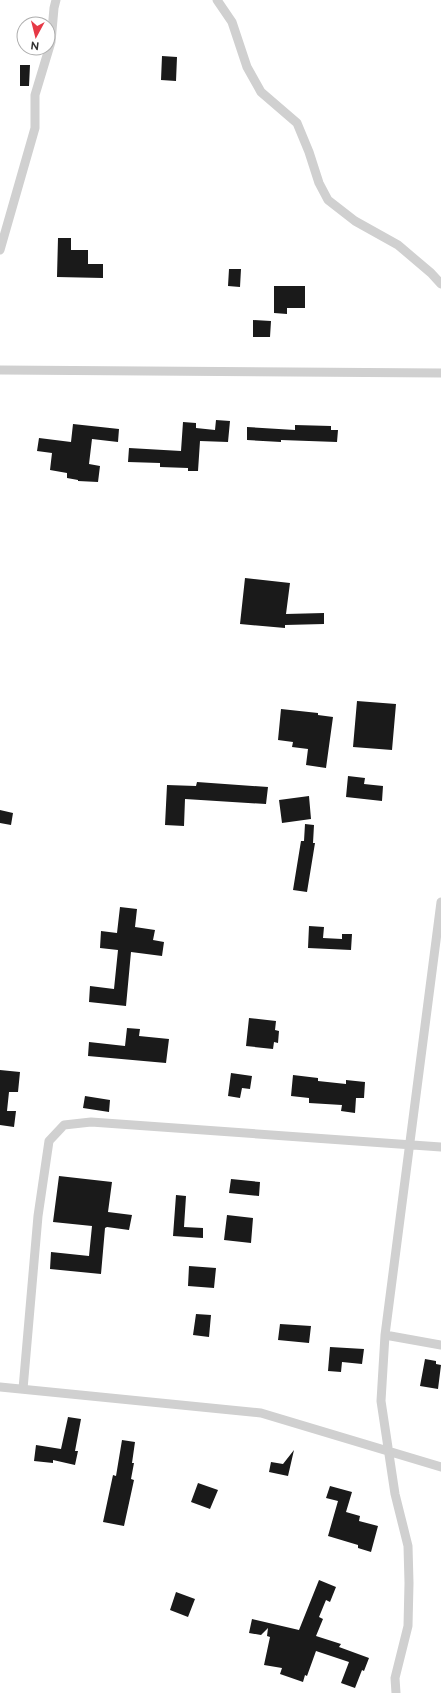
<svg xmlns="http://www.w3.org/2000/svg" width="441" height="1693" viewBox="0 0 441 1693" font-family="Raleway,sans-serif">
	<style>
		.building { fill: #1a1a1a }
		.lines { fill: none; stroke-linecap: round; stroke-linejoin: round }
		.minor { stroke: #d0d0d0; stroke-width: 9 }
	</style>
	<rect width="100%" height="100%" fill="#fff"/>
	<path class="building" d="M162 56 177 57 176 81 161 80Z
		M20 65H30L29 86H20Z
		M58 238H71V250H88V264H103V278L57 277Z
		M229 269H241L240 287 228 286Z
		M274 286H305V308H287V314L274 313Z
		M253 320 271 321 270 337H253Z
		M216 420 230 421 228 442 200 441 198 471H188V468L160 467V463L128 462 129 448 181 451 183 422 196 423V428L215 430Z
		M73 424 119 429 118 442 92 439 89 464 100 466 98 482 78 481V480L67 478V473L50 470 52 453 37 451 39 438 71 442Z
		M295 425 331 426V430H338L337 442 281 440V442L247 440V427L295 430Z
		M245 578 290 583 286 614 324 613V624L285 625V628L240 624Z
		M357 701 396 704 392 750 353 747Z
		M281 709 318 713V715L333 717 326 768 306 765 308 749 292 747 293 742 278 740Z
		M348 776 365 778 364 784 383 786 382 801 346 797Z
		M197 782 268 787 266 804 185 799 184 826 165 825 167 785 196 786Z
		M309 796 311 819 282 823 279 800Z
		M0 810 13 813 11 825 0 823Z
		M305 824 314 825 313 843H315L307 892 293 890 301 841H304Z
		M120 907 137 909 135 927 155 930 153 940 164 942 162 956 131 952 126 1006 89 1002 90 986 114 989 118 950 100 948 101 931 117 933Z
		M309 926 324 927 323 938 342 939V934H352L351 950 308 948Z
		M249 1018 276 1021 275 1030 279 1031 278 1043 274 1042 273 1049 246 1046Z
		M127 1028 140 1029 139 1036 169 1039 166 1063 88 1056 89 1042 125 1046Z
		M0 1070 20 1072 18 1092H9L7 1111H16L14 1127 0 1125Z
		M231 1073 252 1076 250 1089 242 1088 240 1098 228 1096Z
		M293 1075 318 1078V1081L346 1084V1080L365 1082 364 1098H356L355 1113 341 1111 342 1105 309 1103V1098L291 1096Z
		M85 1096 110 1100 109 1112 83 1108Z
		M59 1176 112 1182 108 1212 132 1215 129 1230 107 1227 105 1228 101 1274 50 1269 51 1252 89 1256 92 1226 53 1222Z
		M231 1179 260 1182 259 1196 229 1193Z
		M176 1195 186 1196 184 1227 203 1228V1238L173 1236Z
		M227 1215 253 1218 251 1243 224 1240Z
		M189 1266 216 1268 214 1288 188 1286Z
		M196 1314 211 1315 209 1337 193 1335Z
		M280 1324 311 1326 309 1343 278 1340Z
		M330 1347 364 1349 362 1364 342 1362 341 1372 328 1371Z
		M425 1359 436 1361V1364L441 1365 438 1389 420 1386Z
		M68 1417 81 1419 75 1451H78L75 1465 53 1460V1463L34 1461 36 1445 61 1449Z
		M122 1440 135 1442 132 1463H134L131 1479 134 1480 124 1526 103 1522 113 1475 116 1476Z
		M294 1450 288 1476 269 1472 271 1462 283 1464Z
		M198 1483 218 1490 210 1509 191 1502Z
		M330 1486 352 1492 346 1512 360 1516 359 1521 378 1526 371 1552 358 1548V1545L328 1536 338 1501 326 1498Z
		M319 1580 336 1587 330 1602 326 1600 319 1617 323 1619 316 1636 341 1644 339 1647 369 1658 364 1671 362 1670 355 1688 341 1683 349 1662 316 1651 307 1676 305 1675 303 1682 280 1674 282 1668 264 1665 270 1637 267 1636 268 1628 261 1635 249 1633 252 1619 299 1630Z
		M176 1592 195 1599 188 1617 170 1610Z"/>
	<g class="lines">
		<path class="minor" d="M217 0 232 22 247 67 261 92 297 123 309 152 319 183 328 200 355 221 398 245 431 273 441 284
			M0 250 35 128V95L51 42 54 8 56 0
			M0 370 441 373
			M385 1335 441 1345
			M0 1387 261 1413 441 1467
			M23 1389 38 1216 49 1141 64 1125 91 1122 441 1147
			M396 1693 395 1678 408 1626 409 1583 408 1546 395 1494 381 1401 385 1335 441 902"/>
	</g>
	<g transform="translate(36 36) rotate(187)"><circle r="19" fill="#ffffff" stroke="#adadad"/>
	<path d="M0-3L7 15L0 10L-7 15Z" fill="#e63946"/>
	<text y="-6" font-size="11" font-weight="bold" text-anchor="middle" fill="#333333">N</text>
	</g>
</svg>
